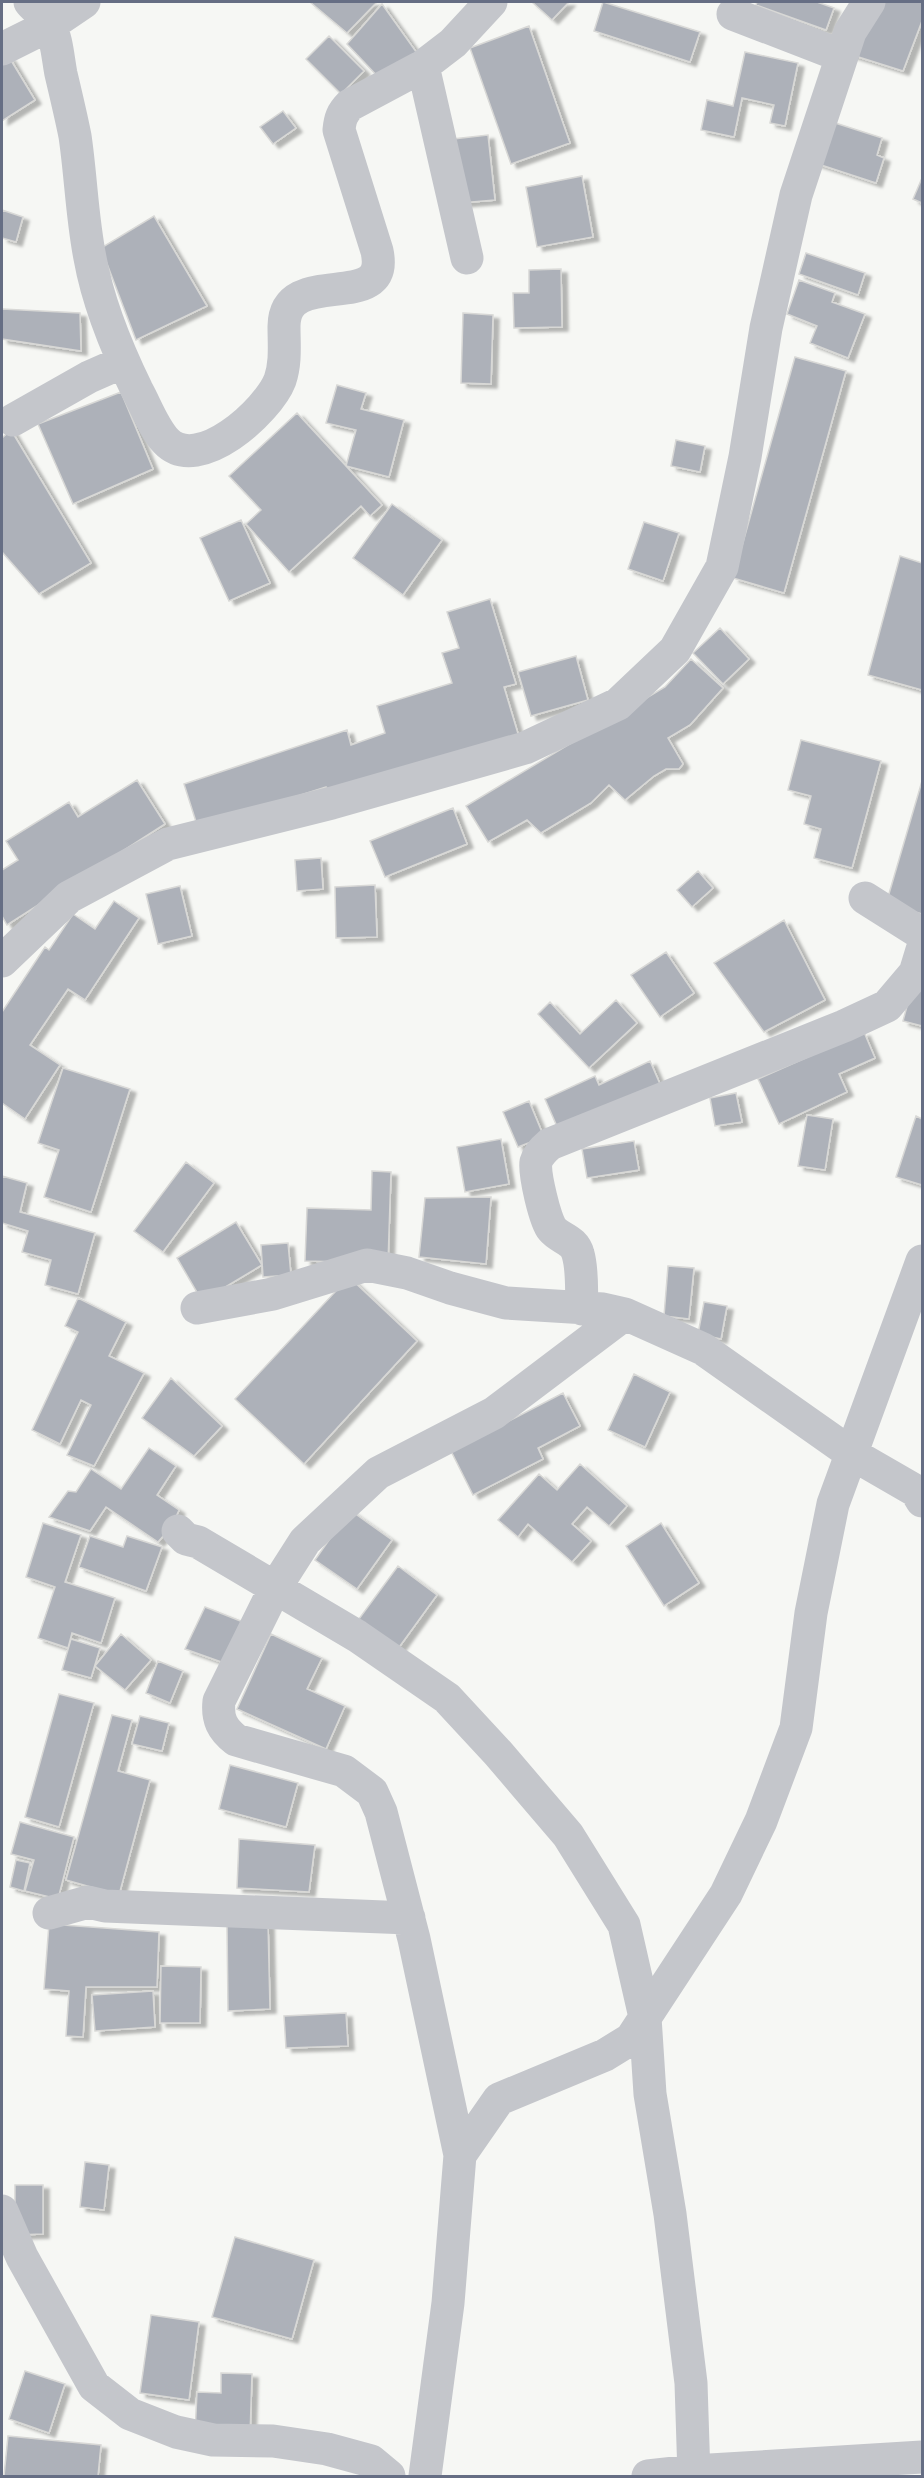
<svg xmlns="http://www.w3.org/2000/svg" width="924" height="2478" viewBox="0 0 924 2478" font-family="Karla,sans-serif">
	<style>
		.building { fill: #adb1b9; stroke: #d8d8d6; stroke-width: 1.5; filter: url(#shadow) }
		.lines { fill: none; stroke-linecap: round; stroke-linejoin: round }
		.minor { stroke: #c4c6cb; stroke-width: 33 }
	</style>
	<defs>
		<filter id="shadow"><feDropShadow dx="6" dy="4" stdDeviation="1.5" flood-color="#0004"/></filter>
	</defs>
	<rect width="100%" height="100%" fill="#f6f7f4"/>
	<path class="building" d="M310 2H375L376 3 347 33Z
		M532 2H569L552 20Z
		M603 2 700 32 690 62 594 31Z
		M757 2H817L834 8 826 30 756 5Z
		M881 2H922V21L903 71 849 54Z
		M382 4 417 53 381 80 347 44Z
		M529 26 570 143 511 164 470 48Z
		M329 36 364 71 341 94 306 59Z
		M745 52 798 63 785 126 770 123 774 105 742 98 734 137 701 130 707 100 733 106Z
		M9 57 35 100 2 121V61Z
		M283 111 296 128 273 144 260 127Z
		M829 121 882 138 877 155 884 158 876 183 815 163Z
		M488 135 495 200 460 203 453 139Z
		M582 176 593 237 537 247 526 187Z
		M922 178V203L913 199Z
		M2 210 23 217 16 242 2 238Z
		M154 216 207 306 136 340 101 248Z
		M806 253 865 273 858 295 799 274Z
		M561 269 562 327 514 328 513 293H529V270Z
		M799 280 835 293 832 302 865 314 848 358 810 343 817 326 787 314Z
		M2 309 80 313 81 351 2 339Z
		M463 313 493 315 491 384 461 383Z
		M795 357 846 371 784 593 733 578Z
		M337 385 366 393 361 409 404 420 389 477 346 466 356 430 326 423Z
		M121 392 153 469 73 504 38 424Z
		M297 413 382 505 370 516 361 506 289 572 246 524 261 510 229 476Z
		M11 430 91 563 39 594 2 552V438Z
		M676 440 705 446 700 472 671 466Z
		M392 504 442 540 403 595 353 558Z
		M241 520 270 583 229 601 200 538Z
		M644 522 679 533 663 581 628 569Z
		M900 556 922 563V690L868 675Z
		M490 599 516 684 504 687 519 737 328 797 326 787 198 828 184 784 347 730 351 745 385 733 377 706 452 683 442 653 459 648 447 612Z
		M720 628 749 659 723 684 693 653Z
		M576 656 588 700 531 716 518 672Z
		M691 659 723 688 690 725 668 738 683 764 679 769H666L654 776 625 800 609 785 591 803 541 833 527 820 488 842 466 806 665 687Z
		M801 740 881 761 852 868 814 858 821 829 804 824 811 796 788 790Z
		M137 780 165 824 7 925 2 916V870L18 860 6 841 69 802 78 817Z
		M922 781V914L886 904Z
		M453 808 467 844 385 877 370 841Z
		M321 858 323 889 297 891 295 860Z
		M698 871 713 888 692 907 677 890Z
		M375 885 377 937 336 938 335 887Z
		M180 886 192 936 158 944 146 894Z
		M114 901 139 918 85 1000 68 989 30 1045 60 1065 25 1119 2 1103V1012L45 947 49 950 73 914 95 929Z
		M784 920 825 1000 764 1032 714 963Z
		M666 952 694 993 660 1017 631 975Z
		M916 973 922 974V1026L903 1021Z
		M616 1000 637 1023 589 1068 538 1014 550 1002 580 1034Z
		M864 1032 875 1058 839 1074 847 1092 779 1124 758 1079Z
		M650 1061 660 1084 559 1131 545 1099 595 1076 599 1085Z
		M63 1068 130 1089 91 1212 44 1197 59 1150 38 1143Z
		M736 1093 742 1122 715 1126 710 1098Z
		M529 1101 544 1137 518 1147 503 1112Z
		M807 1115 833 1119 825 1170 798 1166Z
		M916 1116 922 1119V1185L896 1177Z
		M501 1139 509 1184 465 1192 457 1147Z
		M634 1141 639 1170 587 1178 582 1149Z
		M186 1162 214 1183 163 1252 134 1231Z
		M372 1171 391 1172 388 1263 305 1261 307 1208 371 1210Z
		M2 1176 27 1183 20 1212 95 1233 78 1294 45 1285 51 1260 22 1252 28 1231 2 1223Z
		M491 1197 486 1264 419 1257 425 1198Z
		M236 1222 262 1265 202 1301 177 1258Z
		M288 1243 291 1275 263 1277 261 1245Z
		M668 1266 694 1268 689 1319 664 1316Z
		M349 1277 417 1341 304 1464 235 1399Z
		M78 1298 126 1322 109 1356 144 1373 94 1466 67 1455 91 1405 81 1400 60 1444 32 1430 78 1332 65 1326Z
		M704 1302 727 1306 721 1339 698 1334Z
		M634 1374 670 1392 645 1447 608 1430Z
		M171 1378 222 1426 194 1456 142 1418Z
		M563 1393 580 1426 538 1448 543 1459 473 1495 451 1451Z
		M149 1448 176 1466 157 1495 179 1510 172 1526 158 1542 106 1507 90 1531 49 1517 68 1491 76 1492 91 1469 121 1489Z
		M580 1464 627 1506 609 1526 587 1507 572 1524 591 1541 572 1562 528 1524 518 1537 498 1520 539 1474 557 1490Z
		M350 1510 392 1540 357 1589 315 1560Z
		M43 1523 81 1535 65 1582 115 1598 101 1643 72 1633 68 1648 38 1638 55 1587 26 1577Z
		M661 1523 699 1583 664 1606 626 1546Z
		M90 1536 123 1547 127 1536 162 1547 146 1591 79 1567Z
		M398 1566 437 1595 392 1657 353 1627Z
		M205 1607 243 1622 227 1664 185 1649Z
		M121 1634 151 1660 125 1690 95 1666Z
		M271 1634 322 1658 307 1689 345 1706 326 1749 237 1709Z
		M71 1639 100 1648 91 1678 62 1670Z
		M158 1661 183 1671 170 1703 146 1693Z
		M59 1694 94 1703 59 1827 25 1817Z
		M112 1715 132 1720 118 1771 150 1780 119 1895 66 1880Z
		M140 1716 169 1723 162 1751 132 1744Z
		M230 1765 298 1783 286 1827 219 1809Z
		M20 1822 74 1837 58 1899 25 1891 34 1860 11 1854Z
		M239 1839 315 1845 309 1892 237 1888Z
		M16 1860 30 1863 24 1891 10 1887Z
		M268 1923 270 2009 228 2011 227 1925Z
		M49 1924 159 1932 157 1987H86L83 2037 66 2036 69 1991 44 1989Z
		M161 1966 201 1967 200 2023H160Z
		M153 1991 155 2027 95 2031 92 1995Z
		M346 2013 348 2046 286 2048 284 2016Z
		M85 2162 109 2165 104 2210 80 2207Z
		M15 2185H43V2234L15 2235Z
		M235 2237 314 2260 292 2339 212 2317Z
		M151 2315 199 2322 189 2400 140 2393Z
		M25 2371 65 2384 49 2433 9 2419Z
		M221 2373 252 2374 250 2436 195 2434 197 2392 221 2393Z
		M8 2436 101 2445 98 2476H4Z"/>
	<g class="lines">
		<path class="minor" d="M30 2C36 9 46 17 50 26 57 39 58 59 61 74 66 95 71 116 75 136 81 177 82 218 90 258 98 303 117 349 137 390 146 406 153 427 166 441 198 475 268 411 280 380 286 362 284 345 284 326 285 263 391 316 377 251L339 130C340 119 342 113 350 105L423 66
			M733 14 842 56
			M2 49 50 25 84 2
			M467 258 423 66 453 43 491 2
			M13 420 89 377 123 362
			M865 898 922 934
			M2 961 69 897 168 844 332 803 525 748 618 704 675 650 722 567 745 457 766 328 796 195 850 32 869 2
			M197 1308 273 1294 367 1265 407 1273 450 1288 506 1303 603 1309 625 1314 703 1349 852 1454 916 1491 922 1501
			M582 1309C581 1291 583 1271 578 1254 574 1239 560 1239 552 1229 545 1221 534 1173 536 1162 538 1155 544 1149 550 1144L844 1026 887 1006 915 973 922 950
			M178 1531 186 1539 198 1542 357 1636 447 1698 498 1753 568 1835 624 1925 645 2017 650 2094 670 2214 691 2383 694 2476
			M49 1913 88 1902 105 1906 409 1918
			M460 2155 414 1939 381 1812 372 1792 344 1771 236 1740C222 1729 217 1719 219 1701L275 1588 305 1541 378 1473 494 1413 625 1314
			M2 2211 22 2257 94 2386 130 2414 176 2432 213 2440 273 2441 327 2449 371 2461 389 2476
			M425 2476 448 2303 460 2155 499 2099 605 2055 631 2039 726 1894 761 1821 796 1728 811 1613 833 1504 922 1261
			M648 2476 693 2471 922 2457"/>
	</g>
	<rect width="924" height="2478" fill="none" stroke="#666e84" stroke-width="6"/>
</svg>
